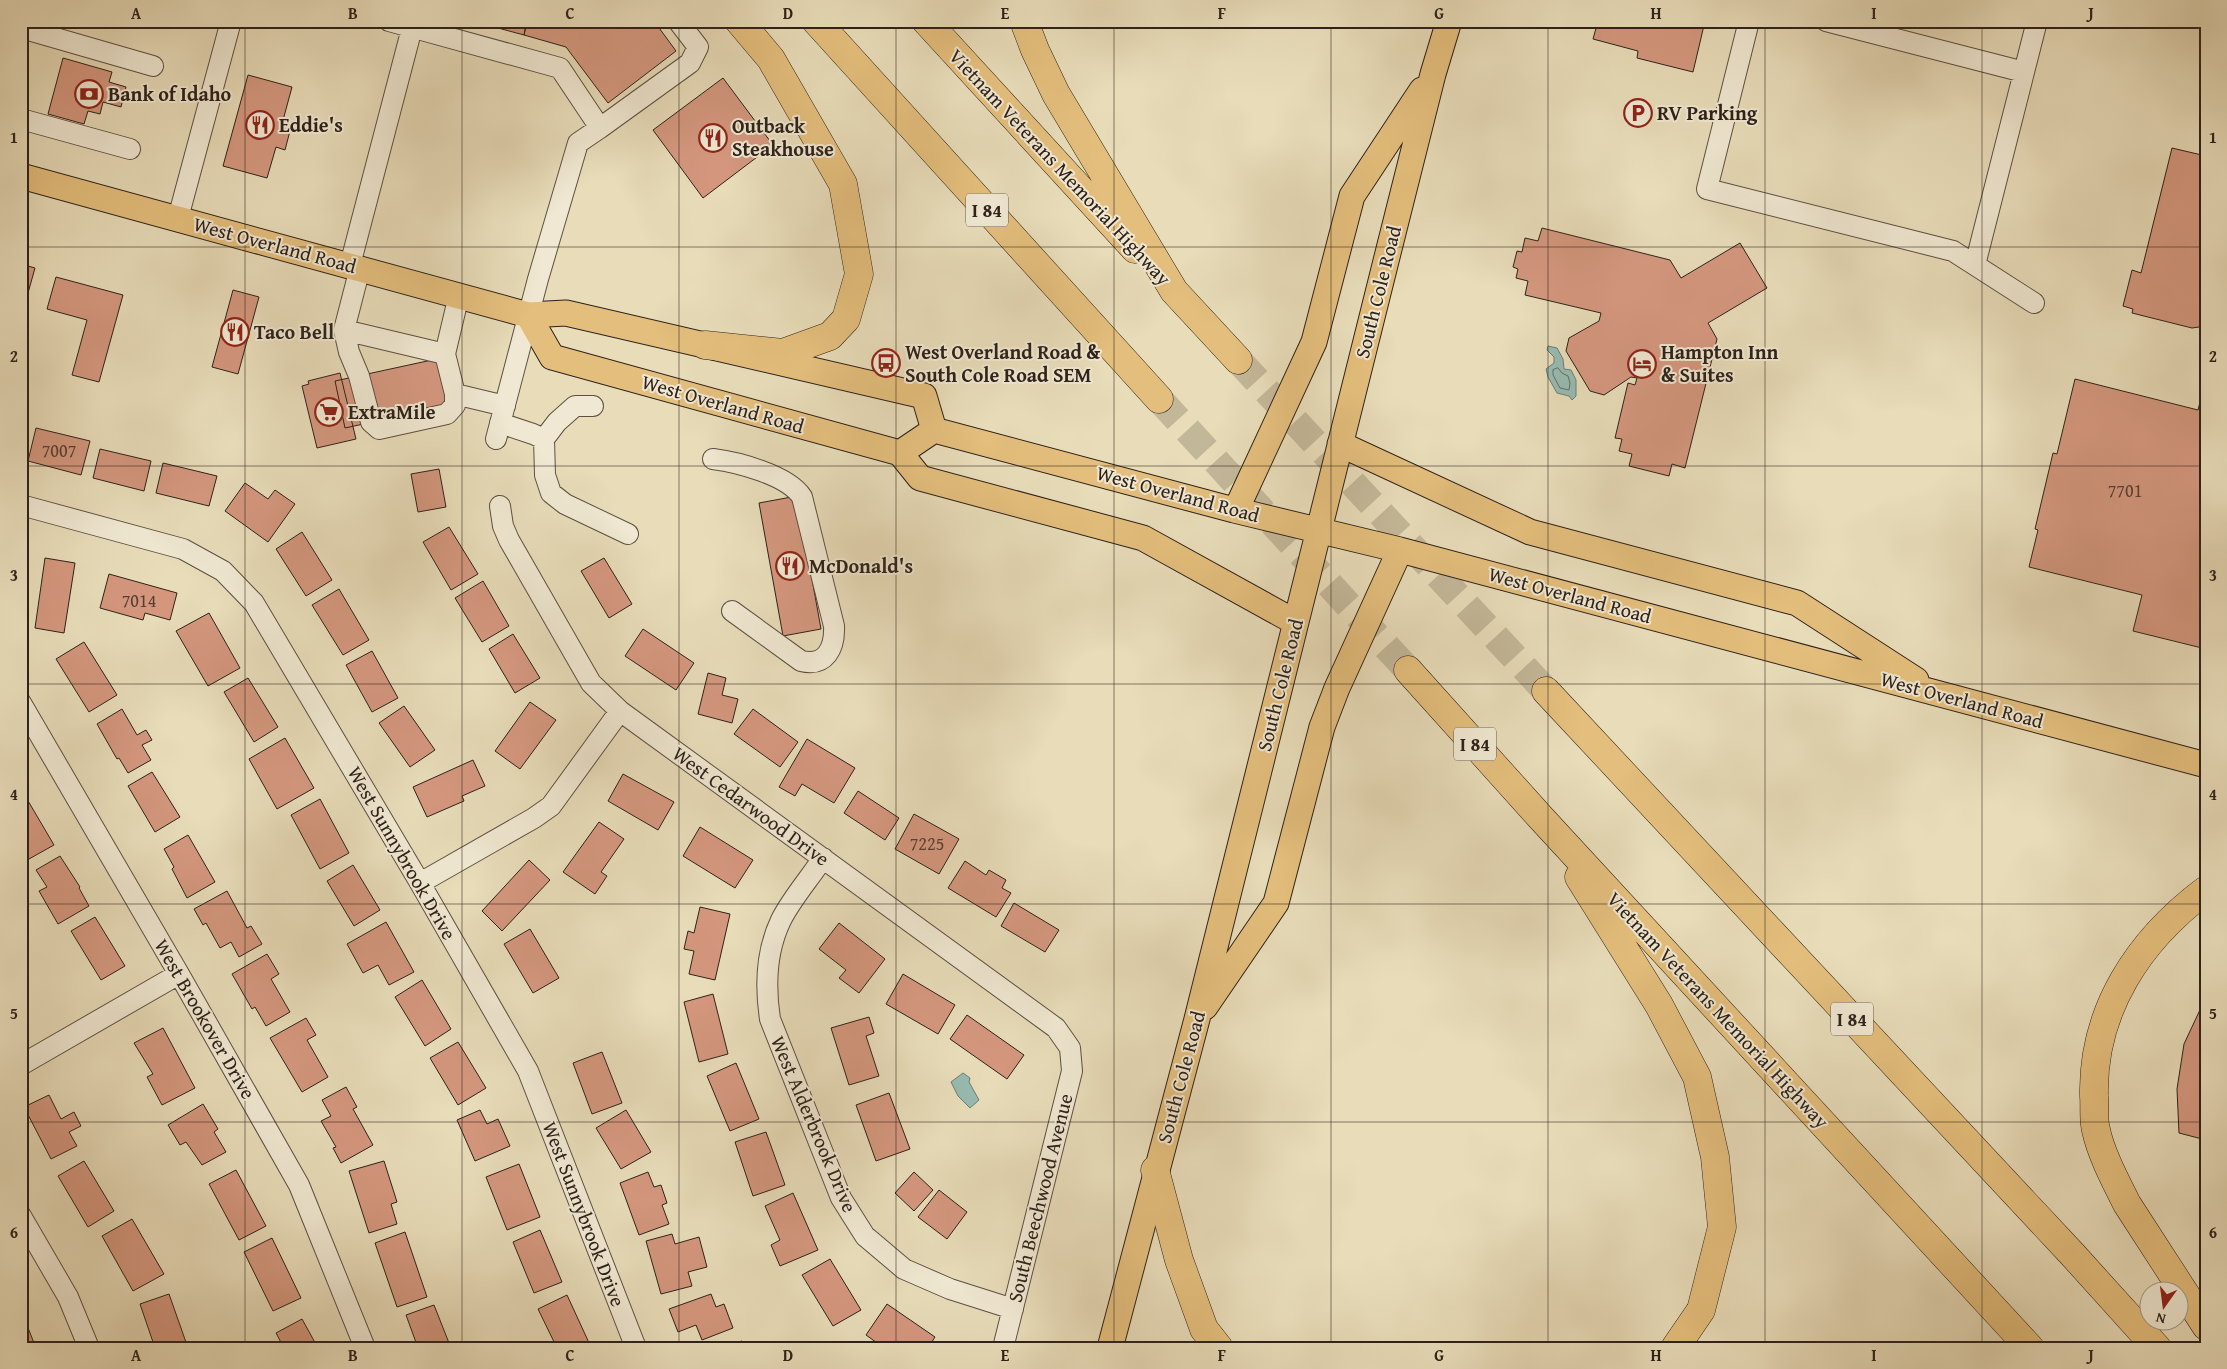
<svg xmlns="http://www.w3.org/2000/svg" width="2227" height="1369" viewBox="0 0 2227 1369" font-family="'Gentium Book Plus',serif">
	<style>
		.water { fill: #97bbb1; stroke: #6d7d75 }
		.lines { fill: none; stroke-linecap: round; stroke-linejoin: round }
		.shore { stroke: #626e66; stroke-width: 1 }
		.building { fill: #d4977e; stroke: #2d211a }
		.highway-tunnel { stroke: #c3b799; stroke-width: 28; stroke-dasharray: 28 14; stroke-linecap: butt }
		.minor-casing { stroke: #5c5042; stroke-width: 22 }
		.major-casing { stroke: #2d211a; stroke-width: 27 }
		.highway-casing { stroke: #2d211a; stroke-width: 29 }
		.minor { stroke: #f0e8d2; stroke-width: 20 }
		.major { stroke: #e4be7c; stroke-width: 25 }
		.highway { stroke: #e4be7c; stroke-width: 28 }
		.grid { fill: none; stroke: #2d211a; stroke-width: 1; stroke-opacity: 0.55 }
		.labels { text-anchor: middle; stroke-width: 4; stroke-linejoin: round; paint-order: stroke }
		.number-label { font-size: 18px; fill: #573e33 }
		.shield { fill: #f0e8d2; stroke: #685d51; stroke-width: 1 }
		.shield-label { font-size: 19px; font-weight: bold; fill: #2d211a }
		.poi-label { font-size: 20px; font-weight: bold; fill: #2d211a; stroke: #f0e8d2; text-anchor: start }
		.street-label { font-size: 20px; fill: #2d211a; stroke: #f0e8d2 }
		.neatline { fill: none; stroke: #2d211a; stroke-width: 2 }
		.grid-label { font-size: 16px; text-anchor: middle; font-weight: bold; fill: #2d211a }
	</style>
	<rect width="100%" height="100%" fill="#e8dcb9"/>
	<filter id="stains"><feTurbulence type="fractalNoise" baseFrequency=".004" numOctaves="4"/><feColorMatrix values="0 0 0 0 .2 0 0 0 0 .09 0 0 0 0 .02 0 0 0 .5 -.17"/></filter>
	<radialGradient id="worn" r=".72"><stop offset=".6" stop-color="#630" stop-opacity="0"/><stop offset="1" stop-color="#630" stop-opacity=".3"/></radialGradient>
	<path class="water" d="M1548 346 1557 348 1563 359 1564 369 1571 370 1576 380V396L1572 400 1569 396 1557 393 1548 377 1546 369 1554 363V357L1547 350Z
		M963 1073 970 1078 969 1082 979 1100 970 1108 958 1096 951 1082Z"/>
	<g class="lines">
		<path class="shore" d="M1558 368 1562 373 1568 376 1570 383 1569 390 1560 388 1553 375V370Z"/>
	</g>
	<path class="building" d="M472 21H527L524 35Z
		M527 21H654L676 51 608 103 566 47 524 35Z
		M1598 21H1705L1693 72 1637 58 1638 51 1593 39Z
		M63 58 112 72 109 82 126 87 121 107 103 102 100 114 88 111 84 124 48 114Z
		M248 75 292 87 282 124 291 127 285 150 276 147 267 178 223 166Z
		M723 78 773 145 703 198 653 130Z
		M2172 148 2206 156V326L2192 328 2132 313 2133 309 2123 306 2132 270 2141 273Z
		M1542 228 1670 260 1681 278 1740 243 1767 288 1708 323 1717 339 1685 468 1672 464 1669 476 1629 466 1632 454 1619 451 1622 439 1615 438 1628 383 1635 385 1637 378 1631 377 1604 395 1590 391 1566 351 1569 338 1599 321 1601 313 1525 295 1528 281 1516 278 1518 269 1513 267 1517 251 1522 252 1525 238 1538 241Z
		M21 264 35 268 21 318Z
		M56 277 123 295 99 382 72 375 87 320 47 309Z
		M233 290 259 297 238 374 212 367Z
		M441 358 451 405 345 428 335 381Z
		M340 373 356 439 317 448 302 386 309 384 308 381Z
		M2075 379 2198 410 2200 402 2206 400V649L2133 631 2142 595 2029 567 2038 530 2035 529 2053 453 2057 454Z
		M36 428 90 441 81 475 28 461Z
		M100 449 151 461 144 491 93 478Z
		M163 463 217 476 209 506 156 493Z
		M439 469 446 507 418 512 411 474Z
		M245 483 268 499 275 490 295 504 268 542 225 511Z
		M797 496 821 629 783 636 759 503Z
		M449 527 478 574 451 590 423 542Z
		M302 532 332 580 306 596 276 549Z
		M45 558 75 563 64 633 35 628Z
		M604 558 632 604 609 618 581 571Z
		M109 574 177 593 170 620 145 613 143 620 100 608Z
		M483 581 509 626 482 642 455 598Z
		M339 589 369 640 343 655 312 605Z
		M209 613 240 668 208 686 176 631Z
		M643 629 694 663 676 690 625 656Z
		M513 634 540 678 515 693 489 649Z
		M84 642 117 695 89 712 56 659Z
		M372 651 398 698 372 712 346 665Z
		M708 673 726 678 722 695 738 699 732 723 698 714Z
		M248 678 278 727 254 742 224 692Z
		M530 702 556 720 520 769 495 751Z
		M404 706 435 750 410 767 379 723Z
		M122 709 137 735 146 730 152 740 142 745 151 760 128 773 119 758 117 759 97 724Z
		M753 709 798 742 780 767 734 734Z
		M285 738 314 788 277 809 249 759Z
		M807 739 855 768 834 803 802 784 795 796 779 787Z
		M473 760 485 786 462 796 464 801 427 817 413 787Z
		M152 772 180 817 155 832 128 786Z
		M623 774 674 802 658 830 608 801Z
		M858 791 899 818 885 840 844 813Z
		M24 794 54 845 29 859 21 846V795Z
		M320 799 349 853 320 869 291 815Z
		M914 814 959 839 939 874 895 849Z
		M599 822 624 839 601 872 607 876 595 894 563 872Z
		M700 827 753 860 735 888 683 856Z
		M188 835 215 882 187 898 172 869 174 867 164 849Z
		M60 856 80 887 79 888 89 906 58 924 39 891 47 887 36 870Z
		M529 860 550 880 502 931 482 911Z
		M965 861 986 875 989 870 1006 880 1002 888 1011 893 996 917 948 888Z
		M353 865 380 910 354 926 327 881Z
		M227 891 247 928 251 926 262 944 239 957 231 942 220 948 206 923 203 925 194 909Z
		M1014 903 1059 930 1045 952 1001 926Z
		M700 907 730 914 715 980 689 974 694 951 684 949 688 931 694 933Z
		M95 917 125 966 101 980 71 931Z
		M386 922 414 972 389 985 378 965 363 973 347 944Z
		M839 923 885 959 859 993 839 978 846 970 819 949Z
		M530 929 559 978 533 993 504 944Z
		M267 954 279 974 271 979 290 1012 266 1026 255 1007 252 1009 232 974Z
		M903 974 955 1005 938 1034 886 1004Z
		M422 980 451 1029 425 1046 395 997Z
		M713 994 728 1054 699 1062 684 1002Z
		M2206 997V1140L2179 1133 2177 1089 2184 1044Z
		M967 1015 1024 1055 1007 1079 950 1039Z
		M869 1017 874 1033 866 1036 879 1076 849 1085 831 1028Z
		M306 1018 316 1035 307 1040 328 1077 302 1092 270 1038Z
		M163 1028 195 1088 162 1105 147 1077 153 1074 134 1043Z
		M458 1042 486 1088 458 1105 430 1058Z
		M602 1052 622 1103 592 1114 573 1063Z
		M736 1063 759 1119 730 1131 707 1076Z
		M346 1087 357 1107 353 1109 373 1145 341 1163 333 1148 336 1147 321 1121 331 1116 322 1100Z
		M889 1093 910 1149 876 1161 856 1105Z
		M49 1095 61 1119 74 1112 81 1126 69 1132 77 1146 51 1159 24 1107Z
		M203 1104 218 1129 214 1132 226 1152 202 1165 186 1142 180 1145 168 1125Z
		M480 1110 487 1124 498 1119 510 1146 475 1161 457 1120Z
		M626 1110 651 1152 621 1169 596 1128Z
		M766 1132 785 1185 753 1196 735 1142Z
		M84 1161 114 1211 88 1227 58 1176Z
		M384 1161 397 1202 391 1204 397 1224 369 1233 349 1171Z
		M519 1164 540 1217 507 1230 486 1177Z
		M236 1170 266 1226 239 1240 209 1184Z
		M648 1172 654 1187 661 1185 667 1203 662 1205 669 1224 639 1235 620 1183Z
		M914 1172 933 1190 914 1211 895 1193Z
		M939 1190 967 1212 947 1239 918 1217Z
		M793 1193 818 1250 780 1266 771 1245 780 1240 765 1206Z
		M132 1219 164 1274 133 1291 102 1236Z
		M540 1230 562 1282 534 1293 513 1242Z
		M405 1232 427 1297 397 1307 375 1243Z
		M672 1234 675 1244 699 1237 707 1267 688 1272 692 1286 661 1294 646 1241Z
		M272 1238 301 1298 273 1311 244 1252Z
		M830 1259 861 1310 833 1326 802 1275Z
		M169 1294 188 1348H155L140 1304Z
		M711 1294 716 1307 724 1304 733 1328 702 1340 696 1325 678 1332 669 1309Z
		M567 1295 590 1345 583 1348H557L538 1309Z
		M887 1304 935 1337 928 1348H884L866 1335Z
		M434 1305 451 1348H418L406 1315Z
		M21 1310 34 1343 23 1348H21Z
		M302 1319 318 1348H284L276 1333Z
		M742 1341 744 1348H719Z"/>
	<g class="lines">
		<path class="highway-tunnel" d="M1238 360 1546 691
			M1159 399 1408 670"/>
		<defs>
			<path id="minor" d="M389 21 560 68 600 128 578 143 538 279 496 439
				M1749 21 1707 189 1953 251 2034 303
				M1826 21 2024 72
				M21 28 153 66
				M21 119 130 149
				M600 128 690 63 698 47 678 21
				M178 218 231 21
				M350 265 412 28
				M1975 265 2037 21
				M360 268 344 330 445 354
				M459 295 445 354 455 394 505 406
				M344 330 349 352 359 376 371 422 379 429 447 414 455 405V394
				M593 406H575L557 422 544 439 545 475 551 493 565 504 628 534
				M500 423 533 434 544 439
				M713 459C737 462 788 475 802 497L834 626C835 648 826 667 801 661L732 611
				M21 505 183 549 223 571 254 603 420 883 528 1071 636 1348
				M500 506 503 526 509 540 591 683 620 711 1056 1028 1070 1048 1072 1071 1003 1348
				M21 703 179 974 299 1185 365 1348
				M823 858C810 878 792 898 781 920 766 951 765 986 770 1019L841 1198 865 1236 904 1269 950 1289 1013 1309
				M420 883 534 818 551 806 620 711
				M21 1065 179 974
				M21 1216 68 1297 89 1348"/>
			<path id="major" d="M21 176 528 315 566 313 924 396 934 430
				M528 315 552 357 900 453 934 430 1234 510 1400 550 2206 765
				M1340 444 1530 532 1797 603 1916 680
				M900 453 920 478 1143 538 1295 622
				M1236 510 1314 342 1352 196 1422 90
				M1205 1007 1276 903 1322 727 1337 688 1400 550
				M1110 1348 1197 1019 1388 253 1433 74 1449 21"/>
			<path id="highway" d="M816 21 1159 399
				M926 21 1135 249
				M1024 21 1035 50 1056 94 1174 291 1238 360
				M705 345 783 353 830 336 846 319 859 274 843 184 771 59 739 21
				M1408 670 1542 819 2030 1348
				M1546 691 2073 1255 2157 1348
				M1579 877 1659 1005 1697 1077 1715 1157 1722 1227 1701 1310 1675 1348
				M2206 890C2139 940 2092 1010 2094 1096 2095 1107 2093 1120 2096 1130 2101 1154 2116 1182 2127 1204L2206 1326
				M1155 1170 1179 1260 1204 1329 1219 1348"/>
		</defs>
		<use href="#minor" class="minor-casing"/>
		<use href="#major" class="major-casing"/>
		<use href="#highway" class="highway-casing"/>
		<use href="#minor" class="minor"/>
		<use href="#major" class="major"/>
		<use href="#highway" class="highway"/>
	</g>
	<path class="grid" d="M245 21V1348M462 21V1348M679 21V1348M896 21V1348M1114 21V1348M1331 21V1348M1548 21V1348M1765 21V1348M1982 21V1348M21 247H2206M21 466H2206M21 684H2206M21 904H2206M21 1122H2206"/>
	<defs>
		<symbol id="bank-ring" viewBox="-11 -11 22 22"><circle r="9.5" fill="#f0e8d2" stroke="#8f2418" stroke-width="1.5"/><path d="M-6-4H6V4H-6ZM0-2.3a2.3 2.3 0 1 0 0 4.6a2.3 2.3 0 1 0 0-4.6Z" fill="#8f2418"/></symbol>
		<symbol id="parking-ring" viewBox="-11 -11 22 22"><circle r="9.5" fill="#f0e8d2" stroke="#8f2418" stroke-width="1.5"/><path d="M-3.5-5.5H1a3.5 3.5 0 0 1 0 7H-1V5.5H-3.5ZM-1-3.4V-.6H.8a1.4 1.4 0 0 0 0-2.8Z" fill="#8f2418"/></symbol>
		<symbol id="restaurant-ring" viewBox="-11 -11 22 22"><circle r="9.5" fill="#f0e8d2" stroke="#8f2418" stroke-width="1.5"/><path d="M-5-6h1v4h1v-4h1v4h1v-4h1v5L-1.5 .5V6h-2V.5L-5-1ZM5-6V6H3V1.5H1.5Q1.5-4 5-6Z" fill="#8f2418"/></symbol>
		<symbol id="bus-ring" viewBox="-11 -11 22 22"><circle r="9.5" fill="#f0e8d2" stroke="#8f2418" stroke-width="1.5"/><path d="M-5-6H5V4H4V6H2V4H-2V6H-4V4H-5ZM-3.5-4V0h7V-4ZM-3.5 1.2v1.5H-2V1.2ZM2 1.2v1.5H3.5V1.2Z" fill="#8f2418"/></symbol>
		<symbol id="hotel-ring" viewBox="-11 -11 22 22"><circle r="9.5" fill="#f0e8d2" stroke="#8f2418" stroke-width="1.5"/><path d="M-6-4.5h1.5V1H6V5H4.5V3h-9V5H-6ZM-4 0a1.8 1.8 0 1 1 3.6 0ZM.5 0V-2.5h3Q6-2.5 6 0Z" fill="#8f2418"/></symbol>
		<symbol id="supermarket-ring" viewBox="-11 -11 22 22"><circle r="9.5" fill="#f0e8d2" stroke="#8f2418" stroke-width="1.5"/><path d="M-6-5.5h2.5l.6 2H6L4.5 2H-2.5L-4.4-4H-6ZM-1.5 3.2a1.3 1.3 0 1 0 .1 0ZM3 3.2a1.3 1.3 0 1 0 .1 0Z" fill="#8f2418"/></symbol>
	</defs>
	<g fill-rule="evenodd">
		<use href="#bank-ring" x="73" y="78" width="32" height="32"/>
		<use href="#parking-ring" x="1622" y="97" width="32" height="32"/>
		<use href="#restaurant-ring" x="244" y="109" width="32" height="32"/>
		<use href="#restaurant-ring" x="697" y="122" width="32" height="32"/>
		<use href="#restaurant-ring" x="219" y="316" width="32" height="32"/>
		<use href="#bus-ring" x="870" y="347" width="32" height="32"/>
		<use href="#hotel-ring" x="1626" y="348" width="32" height="32"/>
		<use href="#supermarket-ring" x="313" y="396" width="32" height="32"/>
		<use href="#restaurant-ring" x="774" y="550" width="32" height="32"/>
	</g>
	<g class="labels">
		<g class="number-label">
			<text x="59" y="457">7007</text>
			<text x="2125" y="497">7701</text>
			<text x="139" y="607">7014</text>
			<text x="927" y="850">7225</text>
		</g>
		<g class="shield">
			<rect x="966" y="193.5" width="42" height="33" rx="4"/>
			<rect x="1454" y="727.5" width="42" height="33" rx="4"/>
			<rect x="1831" y="1002.5" width="42" height="33" rx="4"/>
		</g>
		<g class="shield-label">
			<text x="987" y="217">I 84</text>
			<text x="1475" y="751">I 84</text>
			<text x="1852" y="1026">I 84</text>
		</g>
		<g class="poi-label">
			<text x="108" y="101">Bank of Idaho</text>
			<text x="1657" y="120">RV Parking</text>
			<text x="279" y="132">Eddie's</text>
			<text x="732" y="133">Outback<tspan x="732" dy="23">Steakhouse</tspan></text>
			<text x="254" y="339">Taco Bell</text>
			<text x="905" y="359">West Overland Road &amp;<tspan x="905" dy="23">South Cole Road SEM</tspan></text>
			<text x="1661" y="359">Hampton Inn<tspan x="1661" dy="23">&amp; Suites</tspan></text>
			<text x="348" y="419">ExtraMile</text>
			<text x="809" y="573">McDonald's</text>
		</g>
		<g class="street-label">
			<text transform="translate(1060 167) rotate(47)" y="7">Vietnam Veterans Memorial Highway</text>
			<text transform="translate(275 245) rotate(15)" y="7">West Overland Road</text>
			<text transform="translate(1378 292) rotate(-76)" y="7">South Cole Road</text>
			<text transform="translate(723 404) rotate(16)" y="7">West Overland Road</text>
			<text transform="translate(1178 494) rotate(15)" y="7">West Overland Road</text>
			<text transform="translate(1570 595) rotate(15)" y="7">West Overland Road</text>
			<text transform="translate(1280 685) rotate(-76)" y="7">South Cole Road</text>
			<text transform="translate(1962 700) rotate(15)" y="7">West Overland Road</text>
			<text transform="translate(751 806) rotate(36)" y="7">West Cedarwood Drive</text>
			<text transform="translate(402 853) rotate(60)" y="7">West Sunnybrook Drive</text>
			<text transform="translate(1718 1010) rotate(47)" y="7">Vietnam Veterans Memorial Highway</text>
			<text transform="translate(205 1019) rotate(60)" y="7">West Brookover Drive</text>
			<text transform="translate(1181 1077) rotate(-75)" y="7">South Cole Road</text>
			<text transform="translate(814 1124) rotate(67)" y="7">West Alderbrook Drive</text>
			<text transform="translate(1040 1198) rotate(-76)" y="7">South Beechwood Avenue</text>
			<text transform="translate(584 1214) rotate(69)" y="7">West Sunnybrook Drive</text>
		</g>
	</g>
	<rect width="2227" height="1369" fill="none" stroke="#e8dcb9" stroke-width="55"/>
	<g transform="translate(2164 1306) rotate(194)"><circle r="24" fill="#f0e8d2" stroke="#a29888"/>
	<path d="M0-4L9 19L0 12L-9 19Z" fill="#8f2418"/>
	<text y="-8" font-size="14" font-weight="bold" text-anchor="middle" fill="#2d211a">N</text>
	</g>
	<rect x="28" y="28" width="2172" height="1314" class="neatline"/>
	<g class="grid-label">
		<text x="136" y="19">A</text>
		<text x="353" y="19">B</text>
		<text x="570" y="19">C</text>
		<text x="788" y="19">D</text>
		<text x="1005" y="19">E</text>
		<text x="1222" y="19">F</text>
		<text x="1439" y="19">G</text>
		<text x="1656" y="19">H</text>
		<text x="1874" y="19">I</text>
		<text x="2091" y="19">J</text>
		<text x="14" y="143">1</text>
		<text x="2213" y="143">1</text>
		<text x="14" y="362">2</text>
		<text x="2213" y="362">2</text>
		<text x="14" y="581">3</text>
		<text x="2213" y="581">3</text>
		<text x="14" y="800">4</text>
		<text x="2213" y="800">4</text>
		<text x="14" y="1019">5</text>
		<text x="2213" y="1019">5</text>
		<text x="14" y="1238">6</text>
		<text x="2213" y="1238">6</text>
		<text x="136" y="1361">A</text>
		<text x="353" y="1361">B</text>
		<text x="570" y="1361">C</text>
		<text x="788" y="1361">D</text>
		<text x="1005" y="1361">E</text>
		<text x="1222" y="1361">F</text>
		<text x="1439" y="1361">G</text>
		<text x="1656" y="1361">H</text>
		<text x="1874" y="1361">I</text>
		<text x="2091" y="1361">J</text>
	</g>
	<rect width="100%" height="100%" filter="url(#stains)"/>
	<rect width="100%" height="100%" fill="url(#worn)"/>
</svg>
